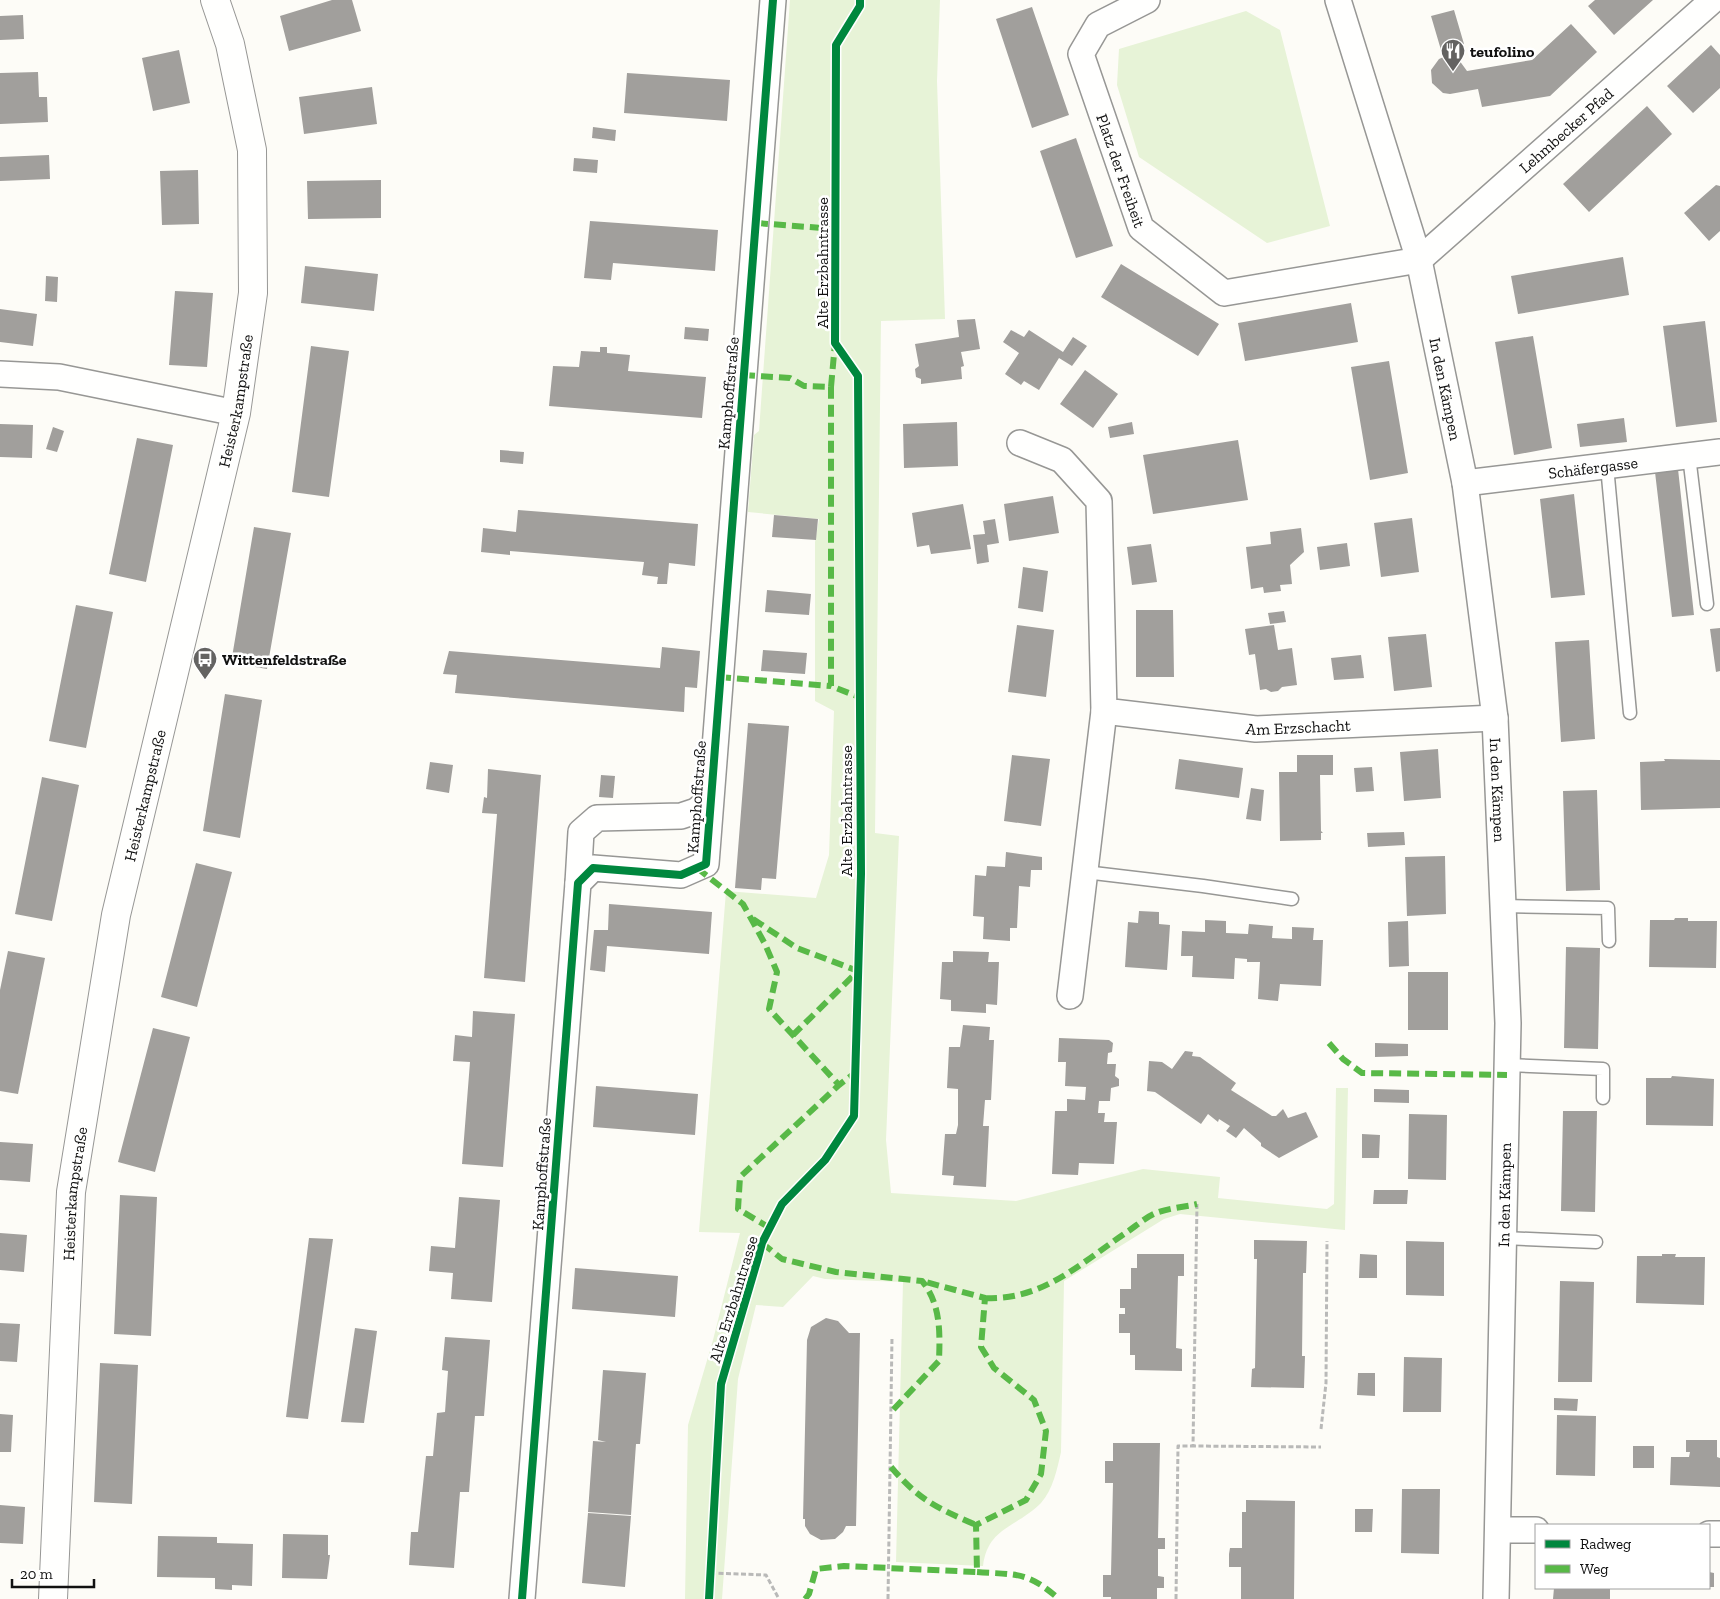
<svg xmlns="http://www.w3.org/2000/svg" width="1720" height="1599" viewBox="0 0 1720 1599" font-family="'Zilla Slab',serif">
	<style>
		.green { fill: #e7f3d7 }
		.building { fill: #a19f9c }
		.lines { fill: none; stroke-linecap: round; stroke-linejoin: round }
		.service-casing { stroke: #979795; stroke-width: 15 }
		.minor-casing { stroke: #979795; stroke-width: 28 }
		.tertiary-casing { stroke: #979795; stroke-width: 30 }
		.path { stroke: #b9b9b8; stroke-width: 3; stroke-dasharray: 5 2.5; stroke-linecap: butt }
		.service { stroke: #fffffe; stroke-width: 12 }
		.minor { stroke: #fffffe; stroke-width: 25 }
		.tertiary { stroke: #fffffe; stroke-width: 28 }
		.quiet { stroke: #58b947; stroke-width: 6; stroke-dasharray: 12 6; stroke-linecap: butt }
		.cycleway-casing { stroke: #fff; stroke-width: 11 }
		.cycleway { stroke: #00873e; stroke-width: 8 }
		.labels { text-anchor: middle; stroke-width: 5; stroke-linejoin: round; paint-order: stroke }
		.poi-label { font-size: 16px; font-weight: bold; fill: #111; stroke: #fff; text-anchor: start }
		.street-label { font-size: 16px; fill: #111; stroke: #fff }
	</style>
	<rect width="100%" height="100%" fill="#fdfcf7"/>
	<path class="green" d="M790 0H940L937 81 945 319 881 321 875 833 899 836 886 1140 891 1193 1016 1201 1143 1169 1220 1177 1218 1198 1327 1209 1334 1204 1336 1088H1348L1345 1230 1180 1214 1164 1219 1064 1281 1061 1452C1057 1470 1053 1489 1041 1503 1016 1528 988 1527 983 1566L896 1562 903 1282 825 1279 813 1276 783 1307 756 1305 738 1379 722 1599H685L688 1425 713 1340 740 1233 699 1232 726 891 816 898 829 855 834 711 815 701V542L819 519 748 512 754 435 759 431Z
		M1246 11 1280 30 1330 226 1267 243 1139 157 1117 85 1119 49Z"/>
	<path class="building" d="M332 0H352L361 31 289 51 280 16Z
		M1595 0H1653L1614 35 1588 6Z
		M1032 7 1069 115 1032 128 996 19Z
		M1454 10 1464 44 1441 50 1431 16Z
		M23 15 24 39 0 40V16Z
		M1571 24 1597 52 1550 96 1482 107 1478 89 1450 94 1443 93 1432 83 1431 70 1439 59 1446 56 1459 60 1467 71 1532 60Z
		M1711 45 1720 55V88L1693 113 1667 86Z
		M179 50 190 103 153 111 142 58Z
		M38 72 39 97H47L48 122 0 124V73Z
		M627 73 730 80 727 121 624 113Z
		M372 87 377 124 304 134 299 97Z
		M1647 106 1672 134 1589 212 1563 184Z
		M593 127 616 130 615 141 592 138Z
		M1076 138 1113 246 1076 258 1040 151Z
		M49 155 50 179 0 181V157Z
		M574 158 598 160 597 173 573 171Z
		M198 170 199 224 162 225 160 171Z
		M381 180V218L308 219 307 181Z
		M1716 185 1720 186V231L1709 241 1684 213Z
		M590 221 718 230 715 271 613 263 611 280 584 278Z
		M1623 257 1629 295 1518 314 1511 276Z
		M1121 264 1219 324 1198 356 1101 297Z
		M305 266 378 274 374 311 301 303Z
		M46 276 58 277 57 302 45 301Z
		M175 291 213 293 207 367 169 365Z
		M1351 303 1358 342 1245 361 1238 323Z
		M0 309 37 314 33 346 0 342Z
		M975 319 980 349 961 352 964 366 961 367 962 379 921 384V379L916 377 915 369 919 366 915 344 959 337 957 320Z
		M1705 321 1717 422 1676 427 1663 326Z
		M685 327 709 329 708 341 684 339Z
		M1011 330 1024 337 1029 330 1063 352 1073 337 1087 346 1072 366 1059 358 1039 390 1024 381 1021 385 1005 374 1019 353 1003 342Z
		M1533 336 1552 448 1514 455 1495 342Z
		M311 346 349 351 329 497 292 492Z
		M600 347H607V353L630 355 628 371 706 377 702 418 549 406 553 366 579 367 581 351 600 352Z
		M1389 361 1408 473 1370 480 1351 367Z
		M1085 370 1118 394 1093 428 1060 404Z
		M1624 418 1627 442 1580 447 1577 424Z
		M957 422 958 466 904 468 903 424Z
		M1132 422 1134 434 1110 438 1108 427Z
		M0 424 33 425 32 458 0 457Z
		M53 427 64 431 57 452 46 449Z
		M137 438 173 445 146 582 109 574Z
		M1238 440 1248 500 1153 514 1143 455Z
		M500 450 524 452 523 464 500 462Z
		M1678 469 1694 615 1672 617 1655 472Z
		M1574 494 1585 595 1551 598 1540 499Z
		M1053 496 1059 533 1009 541 1004 504Z
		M963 504 971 549 931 554 929 545 917 547 912 513Z
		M518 510 698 524 695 566 669 563 667 584H657L658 577 642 575 644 562 510 551V555L481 552 483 528 516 532Z
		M774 515 818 519 816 540 772 537Z
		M1412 518 1419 572 1381 577 1374 523Z
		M995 519 999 543 987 545 989 562 977 564 973 535 985 534 983 521Z
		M254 527 291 533 267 669 231 663Z
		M1301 528 1304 552 1290 565 1292 584 1280 585 1281 591 1264 593 1263 587 1251 589 1246 547 1271 544 1270 532Z
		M1347 543 1350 566 1320 570 1317 547Z
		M1151 544 1157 582 1132 585 1127 547Z
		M1023 567 1048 571 1043 612 1018 608Z
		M767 590 811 594 809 615 765 612Z
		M76 605 113 612 86 748 49 741Z
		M1136 610H1173L1174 677H1136Z
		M1284 611 1286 622 1270 624 1268 613Z
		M1017 625 1054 630 1046 697 1008 692Z
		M1274 625 1278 650 1292 648 1297 685 1282 687 1278 691 1271 692 1266 689 1260 690 1255 654 1249 655 1245 629Z
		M1720 628V671L1716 672 1710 629Z
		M1426 634 1432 687 1394 691 1388 637Z
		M1589 640 1595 739 1561 742 1555 642Z
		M662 647 700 651 697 688 685 687 684 712 455 693 457 675 443 674 449 651 660 668Z
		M763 650 807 653 805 674 761 671Z
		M1361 655 1364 678 1334 680 1331 658Z
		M225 694 262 700 240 838 203 831Z
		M748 723 789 726 776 879 762 878 761 890 735 888Z
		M1438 749 1441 798 1404 801 1400 752Z
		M1012 755 1050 759 1041 826 1004 821Z
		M1297 755H1333V775H1320L1321 831 1323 833H1321V840L1280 841 1279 772H1297Z
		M1179 759 1243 768 1239 798 1175 789Z
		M1664 759 1720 760V808L1641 810 1640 762 1665 761Z
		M430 762 453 765 449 793 426 789Z
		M1372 767 1374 791 1356 792 1354 768Z
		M488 769 541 775 525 982 484 978 497 814 482 813 484 797 487 798Z
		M601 775 615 776 613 798 599 797Z
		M42 777 79 785 52 921 15 914Z
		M1251 788 1264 790 1261 821 1246 819Z
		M1597 790 1600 890 1566 891 1563 791Z
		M1404 832 1405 845 1368 847 1367 833Z
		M1006 852 1042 857V870H1031L1030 887 1019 886 1017 928H1010V941L983 939 984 917 973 916 975 875 986 876 987 866 1005 867Z
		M1445 856 1446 914 1407 916 1405 857Z
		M196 863 232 872 197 1007 161 997Z
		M609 904 712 912 709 954 607 946 605 972 590 970 594 930H608Z
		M1139 911 1159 912V924L1170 925 1167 970 1125 967 1128 922 1138 923Z
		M1675 918H1688V921H1717L1716 968 1649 967 1650 920H1674Z
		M1205 920 1226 921V933L1248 934 1249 924 1273 926 1272 938 1292 939V927L1314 928 1313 940H1323L1321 986 1280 984 1278 1001 1258 999 1260 962H1247V959L1235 958 1234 979 1192 977 1193 956H1181L1182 931 1205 932Z
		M1408 921 1409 966 1389 967 1388 922Z
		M1566 947 1600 948 1598 1049 1564 1048Z
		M8 951 45 958 18 1094 0 1091V990Z
		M953 951 989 952 988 962H999L997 1005 986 1004V1013L951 1011V1000L940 999 942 962H953Z
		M1408 972H1448V1030H1408Z
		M473 1011 515 1014 503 1167 462 1164 470 1062 453 1061 455 1035 472 1037Z
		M963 1025 990 1027 989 1040H994L991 1100H985L983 1126H989L986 1187 953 1185 954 1176 942 1175 945 1134H956L958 1125V1089L947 1088 949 1047H960Z
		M153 1028 190 1037 155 1172 118 1162Z
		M1059 1038 1109 1040 1113 1043 1112 1052 1108 1053 1107 1064H1116L1115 1076 1119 1079V1086L1111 1088 1110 1101H1099L1098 1113H1105L1104 1122H1117L1114 1164 1079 1163 1078 1175 1052 1174 1055 1111H1067V1099L1085 1100 1086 1087 1065 1086 1066 1062H1058Z
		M1375 1043 1408 1044V1056L1375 1057Z
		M1185 1051 1193 1052 1192 1056 1200 1057 1236 1083 1231 1090 1272 1116H1276L1283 1109 1288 1118 1306 1112 1318 1137 1279 1158 1261 1146V1143L1244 1128 1236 1138 1226 1131 1230 1126 1219 1119 1218 1122 1208 1114 1201 1124 1155 1092 1147 1091 1149 1061 1162 1062 1172 1069Z
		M1672 1076 1714 1079 1713 1126 1646 1125V1078H1671Z
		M596 1086 698 1094 695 1135 593 1127Z
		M1374 1089 1409 1090V1103L1374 1102Z
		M1563 1111H1597L1595 1212 1561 1211Z
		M1409 1114 1447 1115 1446 1180 1408 1179Z
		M1362 1134 1380 1135 1379 1158H1362Z
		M0 1142 33 1144 30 1182 0 1180Z
		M1374 1190H1408L1407 1204H1373Z
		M120 1195 157 1197 151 1336 114 1334Z
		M459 1197 500 1200 492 1302 451 1299 453 1273 429 1271 431 1246 455 1248Z
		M0 1233 27 1235 24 1272 0 1270Z
		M309 1238 333 1239 308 1419 286 1417Z
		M1254 1240 1307 1241 1306 1273H1303L1302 1356H1305L1304 1388 1251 1387 1252 1369 1255 1368 1257 1259H1254Z
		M1406 1241 1444 1242V1296L1406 1295Z
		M1137 1254H1184V1276H1178L1176 1348 1182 1349V1371L1135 1370V1355H1130V1333H1119V1314H1125V1308H1120V1289H1131V1268H1137Z
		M1360 1254 1377 1255V1278H1359Z
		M1662 1254H1676L1675 1257H1705L1704 1305 1636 1303 1637 1256H1662Z
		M575 1268 678 1276 675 1317 572 1309Z
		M1560 1281 1594 1282 1592 1382H1558Z
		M826 1318 838 1321 849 1333H860L856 1526H846L843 1532 835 1539 821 1540 810 1534 805 1526V1519H803L807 1340 811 1327Z
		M0 1323 20 1324 17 1362 0 1361Z
		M355 1328 377 1331 364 1423 341 1422Z
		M445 1337 490 1340 484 1416H475L469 1492H460L454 1568 409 1565 411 1532H418L426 1456H433L437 1413 445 1412 448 1371 442 1370Z
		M1404 1357 1442 1358 1441 1412H1403Z
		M100 1363 138 1365 132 1504 94 1502Z
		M603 1370 646 1373 640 1444H636L631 1515 588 1512 593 1441 606 1442 598 1440Z
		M1358 1373H1375V1396L1357 1395Z
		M1554 1398 1578 1399 1577 1411 1554 1410Z
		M0 1414 13 1415 11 1452H0Z
		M1557 1415 1596 1416 1595 1476 1556 1475Z
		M1686 1440H1717V1457L1720 1458V1487L1670 1485 1671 1457H1689L1690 1452H1686Z
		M1113 1443H1160L1158 1538H1165V1549H1158V1576L1164 1577V1588H1157V1599H1111V1597H1103V1575H1111L1113 1483H1105V1461H1113Z
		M1633 1446H1654V1468H1633Z
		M1402 1489H1440L1439 1554 1401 1553Z
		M1246 1500 1295 1501 1294 1599H1241V1567H1229V1554L1230 1548H1242V1512H1246Z
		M0 1505 25 1507 23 1544 0 1543Z
		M1355 1509H1373L1372 1532H1355Z
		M588 1513 631 1516 625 1587 582 1583Z
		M283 1534 328 1535V1555H330L327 1579 282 1578Z
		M158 1536 217 1537V1543L253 1544 252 1586 232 1585V1590L215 1589V1578L157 1577Z
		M1709 1572 1714 1573V1587H1709Z
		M1554 1588H1610V1599H1553Z"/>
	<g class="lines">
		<defs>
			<path id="service" d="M1689 456 1707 604
				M1607 466 1630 713
				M1085 872 1203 886 1292 899
				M1503 906 1608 908 1609 941
				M1507 1065 1603 1069V1098
				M1504 1238 1596 1242"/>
			<g id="minor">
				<path id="s1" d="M1147 0 1098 25 1081 54 1141 228 1224 293 1419 260 1713 0"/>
				<path id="s2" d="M1338 0 1419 260 1465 483 1495 718 1508 1023 1496 1599"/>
				<path d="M0 374 59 377 236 413"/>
				<path id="s3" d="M1020 443 1062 460 1099 501 1104 711 1256 729 1495 718"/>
				<path id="s4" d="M1465 483 1720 452"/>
				<path d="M578 883 581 832 597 818 681 816 696 811 710 800"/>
				<path d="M1070 996 1104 711"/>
				<path d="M1498 1530H1536"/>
				<path d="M1709 1534H1720"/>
				<path d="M522 1599 578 883 593 868 681 875 706 864 773 0"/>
			</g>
			<g id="tertiary">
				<path id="s5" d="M53 1599 71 1192 116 915 236 413 253 293 252 150 230 44 215 0"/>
			</g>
		</defs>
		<use href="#service" class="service-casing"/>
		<use href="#minor" class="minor-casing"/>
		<use href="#tertiary" class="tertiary-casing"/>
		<path class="path" d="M1197 1204 1193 1446 1321 1447
			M1321 1429 1326 1383 1327 1241
			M711 1573 766 1575 779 1599
			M888 1599 892 1337
			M1176 1599 1178 1446H1193"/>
		<use href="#service" class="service"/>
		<use href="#minor" class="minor"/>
		<use href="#tertiary" class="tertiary"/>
		<path class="quiet" d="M756 223 835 229
			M743 375 790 378 804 386 831 387V686L859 697
			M831 387 835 343
			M719 677 831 686
			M697 868 743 904 765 944 777 972 769 1009 839 1085 855 1073
			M753 919 797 948 858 971 793 1035
			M1329 1043 1343 1059 1362 1073 1507 1075
			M770 1228 738 1209 740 1177 839 1085
			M762 1243 782 1259 836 1272 922 1281C941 1304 940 1333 939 1361L892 1411
			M985 1298C1043 1301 1082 1262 1127 1232 1136 1226 1146 1217 1156 1213 1169 1208 1184 1207 1197 1204
			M891 1467C919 1500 937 1508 976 1525
			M977 1572C1017 1575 1027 1571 1059 1599
			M805 1599 809 1594 816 1569 844 1566 977 1572 976 1525 1026 1500 1041 1474 1046 1431 1034 1400 994 1368 981 1347 985 1298 922 1281"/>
		<defs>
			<path id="cycleway" d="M522 1599 578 883 593 868 681 875 706 864 773 0
				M709 1599 721 1384 758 1258 762 1243 782 1204 825 1160 854 1116 861 874 858 376 835 343 836 45 860 6V0"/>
		</defs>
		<use href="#cycleway" class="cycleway-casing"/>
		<use href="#cycleway" class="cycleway"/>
	</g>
	<defs>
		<symbol id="restaurant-pin" viewBox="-11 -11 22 30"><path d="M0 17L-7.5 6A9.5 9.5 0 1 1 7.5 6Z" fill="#646362" stroke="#fff"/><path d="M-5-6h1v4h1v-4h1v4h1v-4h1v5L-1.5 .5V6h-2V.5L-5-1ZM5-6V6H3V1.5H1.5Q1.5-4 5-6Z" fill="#fff"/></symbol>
		<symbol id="bus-pin" viewBox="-11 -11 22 30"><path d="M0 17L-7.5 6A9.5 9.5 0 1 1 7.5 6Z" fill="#646362" stroke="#fff"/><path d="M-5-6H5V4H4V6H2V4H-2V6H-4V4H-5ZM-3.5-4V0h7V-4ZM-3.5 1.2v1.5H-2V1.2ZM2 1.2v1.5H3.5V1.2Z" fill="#fff"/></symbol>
	</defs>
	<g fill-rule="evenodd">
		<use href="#restaurant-pin" x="1439" y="37" width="28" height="38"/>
		<use href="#bus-pin" x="191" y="645" width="28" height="38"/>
	</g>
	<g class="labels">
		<g class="poi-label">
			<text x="1470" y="57">teufolino</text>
			<text x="222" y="665">Wittenfeldstraße</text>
		</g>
		<g class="street-label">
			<text dy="6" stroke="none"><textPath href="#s1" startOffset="772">Lehmbecker Pfad</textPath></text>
			<text dy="6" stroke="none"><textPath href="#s1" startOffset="212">Platz der Freiheit</textPath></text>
			<text transform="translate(822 263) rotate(-90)" y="6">Alte Erzbahntrasse</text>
			<text dy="6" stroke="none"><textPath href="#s2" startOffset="404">In den Kämpen</textPath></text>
			<text transform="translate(728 393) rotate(-85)" y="6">Kamphoffstraße</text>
			<text dy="6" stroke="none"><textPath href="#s5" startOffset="1216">Heisterkampstraße</textPath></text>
			<text dy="6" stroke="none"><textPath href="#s4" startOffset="129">Schäfergasse</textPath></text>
			<text dy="6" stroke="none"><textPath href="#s3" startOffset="506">Am Erzschacht</textPath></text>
			<text dy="6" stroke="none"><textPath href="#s2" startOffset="809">In den Kämpen</textPath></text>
			<text dy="6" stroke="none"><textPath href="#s5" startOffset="811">Heisterkampstraße</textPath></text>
			<text transform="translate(696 797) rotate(-86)" y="6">Kamphoffstraße</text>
			<text transform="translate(846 811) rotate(-90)" y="6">Alte Erzbahntrasse</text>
			<text transform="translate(541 1174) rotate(-86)" y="6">Kamphoffstraße</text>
			<text dy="6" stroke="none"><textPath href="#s5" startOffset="406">Heisterkampstraße</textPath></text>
			<text transform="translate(1504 1195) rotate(-89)" y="6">In den Kämpen</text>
			<text transform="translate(733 1299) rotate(-73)" y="6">Alte Erzbahntrasse</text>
		</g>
	</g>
	<rect x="1535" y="1524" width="175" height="65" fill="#ffffff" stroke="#a0a0a0"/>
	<rect x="1545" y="1540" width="25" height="8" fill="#00873e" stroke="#a0a0a0"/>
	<text x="1580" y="1549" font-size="15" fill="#111111">Radweg</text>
	<rect x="1545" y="1565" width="25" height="8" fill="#58b947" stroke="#a0a0a0"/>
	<text x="1580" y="1574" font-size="15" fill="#111111">Weg</text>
	<path d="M12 1579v8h82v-8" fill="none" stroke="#111111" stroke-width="2.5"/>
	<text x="20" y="1579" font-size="15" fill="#111111" stroke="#ffffff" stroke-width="4" paint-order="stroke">20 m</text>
</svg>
